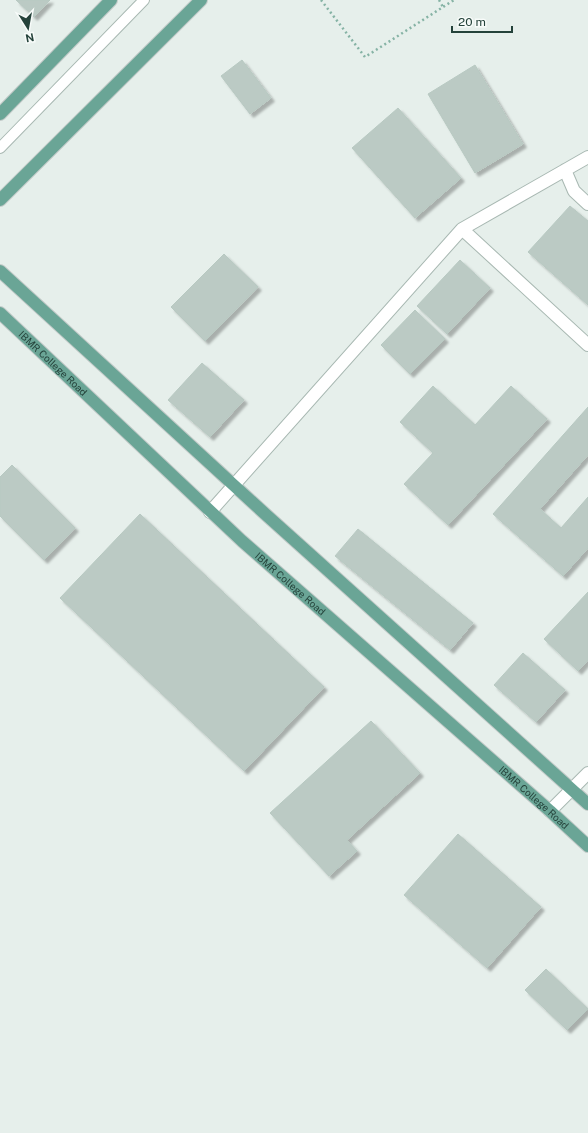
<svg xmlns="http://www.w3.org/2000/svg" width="588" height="1133" viewBox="0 0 588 1133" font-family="'Public Sans',sans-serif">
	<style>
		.building { fill: #bbcac4; stroke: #b8c9c2; filter: url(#shadow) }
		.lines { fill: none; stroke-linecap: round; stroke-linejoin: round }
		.service-casing { stroke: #a8b8b2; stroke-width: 12 }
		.minor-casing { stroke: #a8b8b2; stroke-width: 14 }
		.primary-casing { stroke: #c2cac8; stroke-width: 14 }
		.path { stroke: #86b3a5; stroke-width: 2.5; stroke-dasharray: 2 3; stroke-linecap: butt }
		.service { stroke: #fff; stroke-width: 10 }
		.minor { stroke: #fff; stroke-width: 12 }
		.primary { stroke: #6aa596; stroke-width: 12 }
		.labels { text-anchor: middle; stroke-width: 3.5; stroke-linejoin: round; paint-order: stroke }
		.street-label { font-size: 10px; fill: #24423a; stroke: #f7fbf9 }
	</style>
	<defs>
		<filter id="shadow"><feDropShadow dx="3.5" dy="3.5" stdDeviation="1" flood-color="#0004"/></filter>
	</defs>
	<rect width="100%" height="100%" fill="#e6efeb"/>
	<path class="building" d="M16 0H50L34 17Z
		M242 60 271 98 250 114 221 76Z
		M475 65 523 144 475 173 428 94Z
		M398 108 461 178 415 218 352 148Z
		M570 206 588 221V305L528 252Z
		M224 254 258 287 205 341 171 307Z
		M460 260 490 288 447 334 417 306Z
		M415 310 445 339 410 374 381 345Z
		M202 363 244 400 210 437 168 400Z
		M433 386 475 425 511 386 547 419 448 525 404 484 433 453 400 422Z
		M588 407V455L540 509 561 528 588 497V548L563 576 493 514Z
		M12 465 75 528 44 560 0 516V477Z
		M140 514 324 687 244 771 60 598Z
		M358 529 473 623 450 650 335 556Z
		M588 592V660L578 671 544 639Z
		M523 653 565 690 536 722 494 685Z
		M371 721 420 773 347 840 357 851 329 876 270 813Z
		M458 834 541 907 487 968 404 895Z
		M546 969 588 1009 567 1030 525 990Z"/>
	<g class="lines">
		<defs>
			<path id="service" d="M0 148 144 0"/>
			<path id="minor" d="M565 170 574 191 588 204
				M462 229 588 345
				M210 512 462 229 588 157
				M550 811 588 773"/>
			<g id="primary">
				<path d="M0 114 111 0"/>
				<path d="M0 200 201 0"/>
				<path d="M0 271 263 512 588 804"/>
				<path id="s1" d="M0 313 242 541 550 811 588 846"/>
			</g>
		</defs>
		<use href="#service" class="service-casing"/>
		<use href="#minor" class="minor-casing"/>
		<use href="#primary" class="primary-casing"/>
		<path class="path" d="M321 0 365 57 454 0
			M439 0 443 7"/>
		<use href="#service" class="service"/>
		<use href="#minor" class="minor"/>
		<use href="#primary" class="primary"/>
	</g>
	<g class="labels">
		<g class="street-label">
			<text dy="4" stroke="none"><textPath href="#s1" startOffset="73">IBMR College Road</textPath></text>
			<text dy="4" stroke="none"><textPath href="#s1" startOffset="397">IBMR College Road</textPath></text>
			<text dy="4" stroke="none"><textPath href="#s1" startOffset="721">IBMR College Road</textPath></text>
		</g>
	</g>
	<g transform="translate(28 28) rotate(169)" stroke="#f7fbf9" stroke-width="3" paint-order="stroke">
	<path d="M0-3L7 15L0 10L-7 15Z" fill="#24423a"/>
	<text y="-6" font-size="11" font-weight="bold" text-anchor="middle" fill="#24423a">N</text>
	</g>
	<path d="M452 26v6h60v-6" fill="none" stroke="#24423a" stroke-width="2"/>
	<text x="458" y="26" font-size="12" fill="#24423a" stroke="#f7fbf9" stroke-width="3" paint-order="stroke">20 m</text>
</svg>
